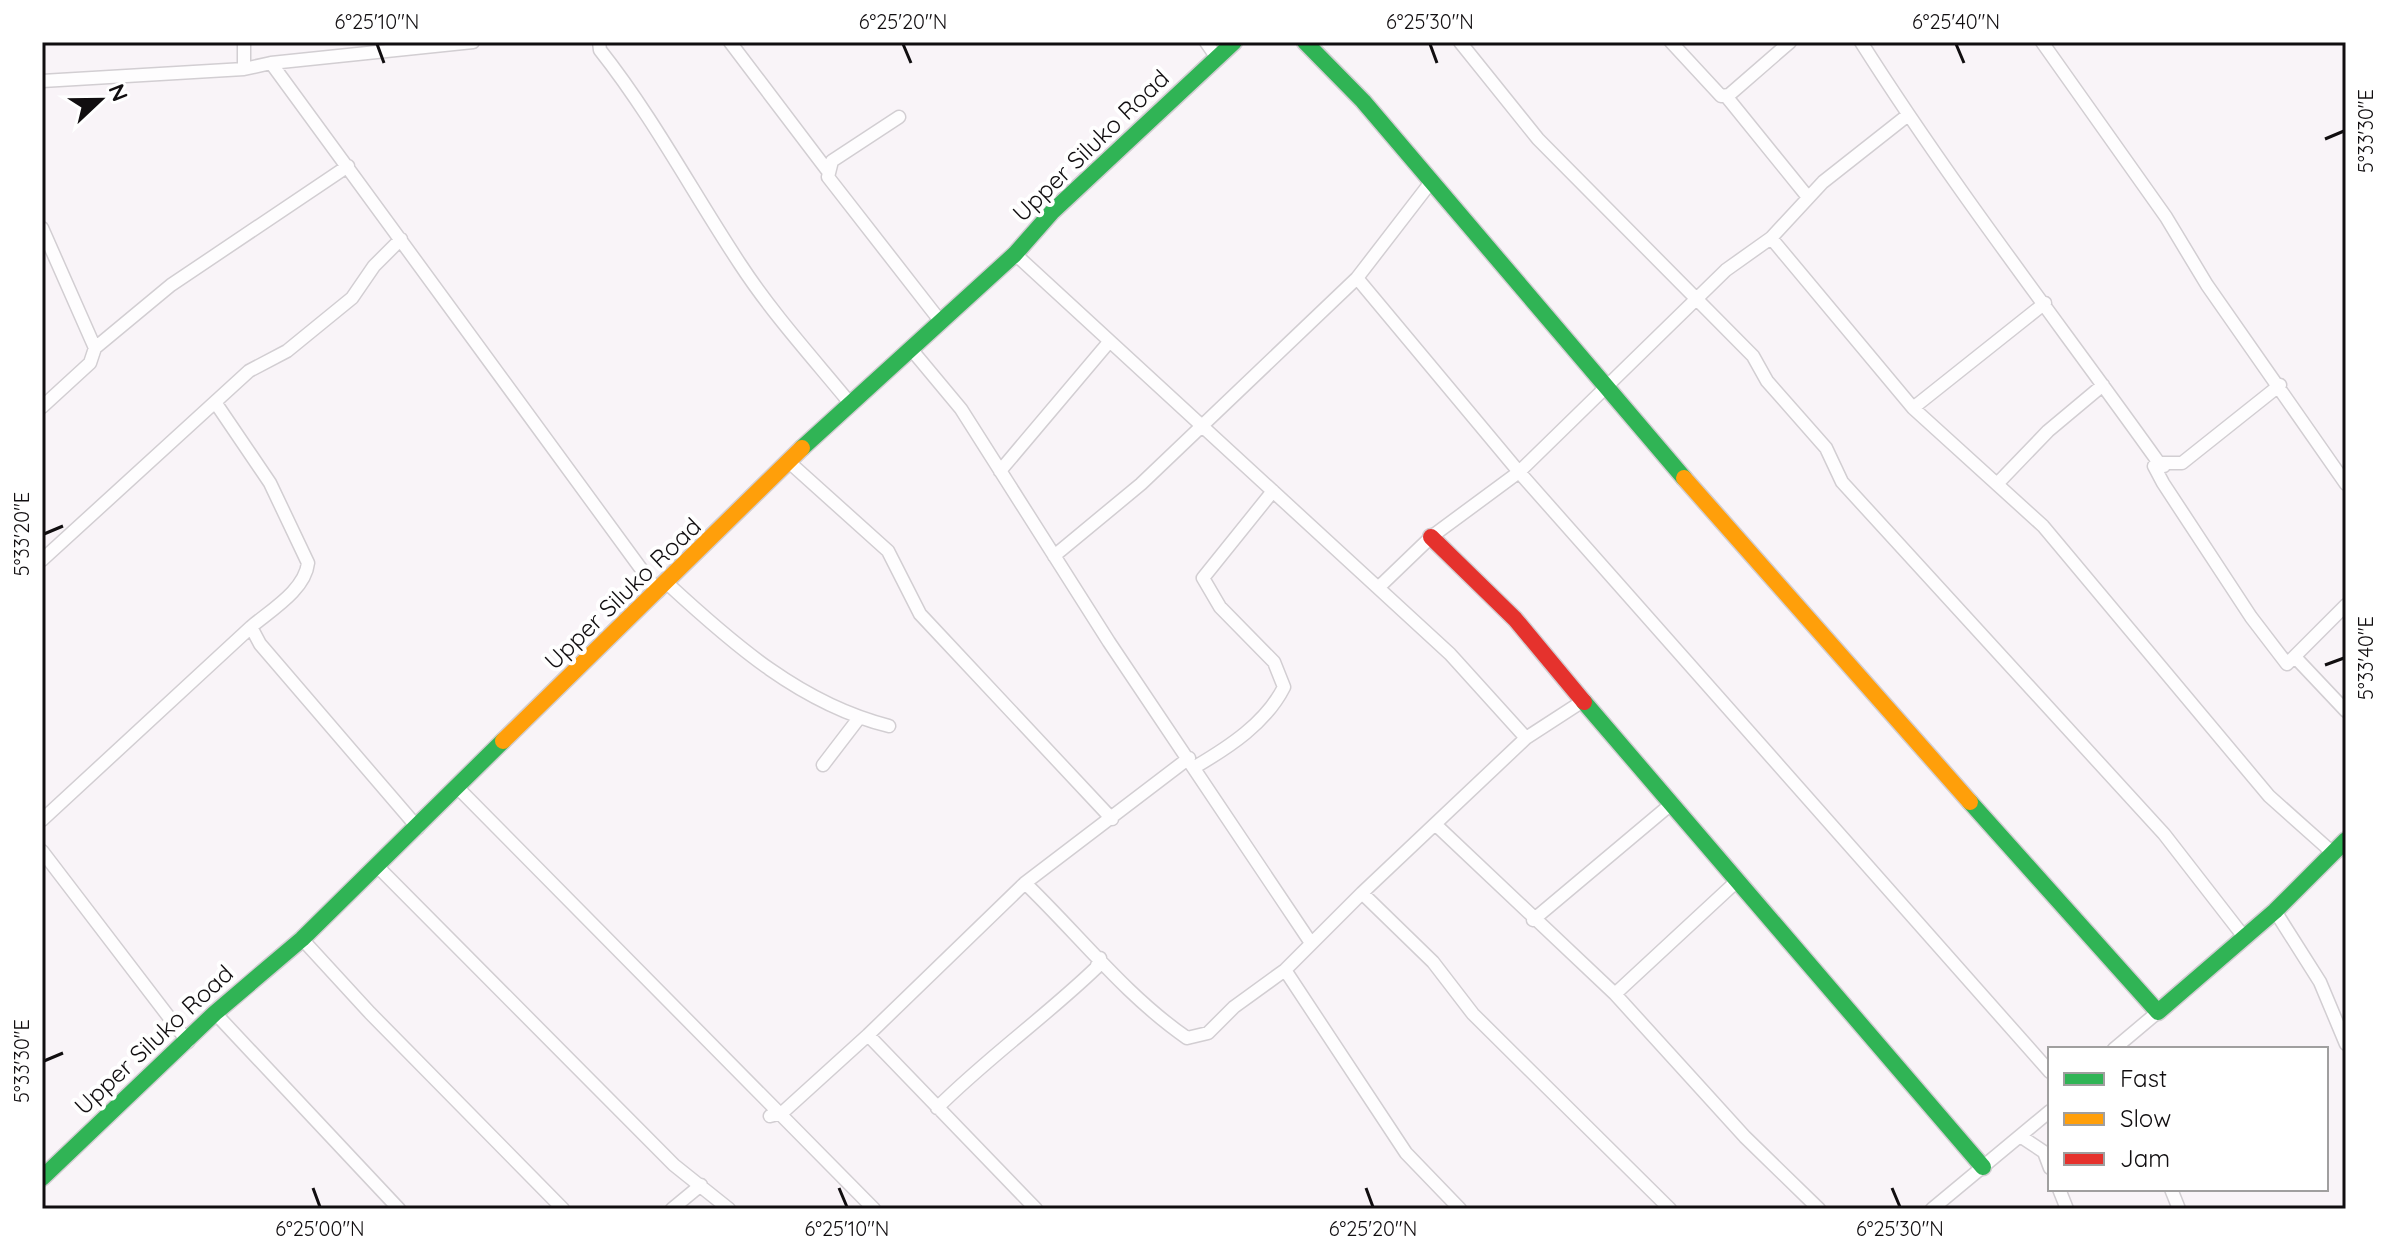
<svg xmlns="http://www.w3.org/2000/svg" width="2388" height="1251" viewBox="0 0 2388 1251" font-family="Quicksand,sans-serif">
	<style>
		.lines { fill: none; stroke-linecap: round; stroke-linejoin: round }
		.street-casing { stroke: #d2ced2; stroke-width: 15 }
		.fast-casing { stroke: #d2ced2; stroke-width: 19 }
		.slow-casing { stroke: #d2ced2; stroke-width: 19 }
		.jam-casing { stroke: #d2ced2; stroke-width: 19 }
		.street { stroke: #fefdfe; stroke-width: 12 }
		.fast { stroke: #30b455; stroke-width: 16 }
		.slow { stroke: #ff9f0a; stroke-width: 16 }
		.jam { stroke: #e5322d; stroke-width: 16 }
		.ticks { fill: none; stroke: #110e10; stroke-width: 3 }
		.labels { text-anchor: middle; stroke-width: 8; stroke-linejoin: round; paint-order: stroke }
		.street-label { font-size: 24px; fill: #110e10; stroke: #fff }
		.neatline { fill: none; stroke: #110e10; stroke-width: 3 }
		.ticks-label { font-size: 20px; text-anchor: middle; fill: #110e10 }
	</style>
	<rect width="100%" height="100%" fill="#f9f4f8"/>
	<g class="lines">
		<defs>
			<path id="street" d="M599 42 600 50C653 117 693 193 740 264 772 313 812 357 849 402
				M730 42 827 170
				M1206 42 1217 58
				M1460 42 1538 139 1753 356 1767 381 1826 448 1842 482 2164 834 2244 937
				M1671 42 1721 96 1729 95 1790 42
				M1861 42C1953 187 2059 323 2159 463H2182L2280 385
				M2042 42 2166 217 2207 285 2346 484
				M271 63 658 592
				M244 69V42
				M42 81 244 69 271 63 473 42
				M1726 96 1807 196
				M899 117 832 161 828 177 941 322
				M1431 182 1357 278 1519 472 2050 1072
				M42 228 95 348 90 363 42 407
				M1771 238 1913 408 2043 526 2269 796 2334 854
				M1015 254 1450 654 1526 738
				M95 348 171 285 348 166
				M911 349 961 409 1109 642 1311 943
				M215 402 270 483 308 563C305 590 271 610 251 627L260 644 418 828
				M1913 408 2045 303
				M789 462 888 551 920 614 1112 819
				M2164 466H2154L2163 483 2251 617 2287 664 2346 605
				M1000 471 1109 342
				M1997 484 2048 431 2103 385
				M1054 556 1141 484 1357 278
				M42 560 249 371 287 351 352 298 374 266 401 239
				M668 584C733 644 801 704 889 726
				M1379 587 1431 537 1519 472 1726 270 1771 238 1823 182 1908 115
				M2295 657 2346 711
				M823 765 859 718
				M1195 767C1229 747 1266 723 1284 687L1274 662 1220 607 1203 578 1273 491
				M458 788 874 1209
				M42 820 251 627
				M1435 824 1615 994 1745 1137 1819 1209
				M42 851 188 1042
				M377 866 674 1165 729 1209
				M1025 883C1079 935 1125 995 1187 1038L1208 1033 1234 1007 1285 970 1362 893 1526 738 1583 701
				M1362 893 1433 962 1473 1014 1670 1209
				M2275 911 2320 982 2346 1044
				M1533 920 1670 805
				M302 939 370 1013 563 1209
				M1285 970 1406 1153 1460 1209
				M1615 994 1737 881
				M215 1013 399 1209
				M868 1035 1036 1209
				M2114 1049 2158 1012
				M937 1108C987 1058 1045 1017 1096 968L1100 958
				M770 1116 782 1113 868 1035 1025 883 1189 758
				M2020 1136 2044 1152 2050 1168
				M2059 1189 2067 1209
				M2171 1189 2179 1209
				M672 1209 701 1185
				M1932 1209 2050 1111"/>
			<path id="fast" d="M1305 42 1363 101 1684 478
				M802 448 1015 254 1052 212 1234 42
				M1584 702 1983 1167
				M1970 802 2158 1012 2275 911 2346 840
				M42 1178 215 1013 302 939 503 741"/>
			<path id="slow" d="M1684 478 1970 802
				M503 741 802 448"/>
			<path id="jam" d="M1431 537 1515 619 1584 702"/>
		</defs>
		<use href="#street" class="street-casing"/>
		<use href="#fast" class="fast-casing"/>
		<use href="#slow" class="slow-casing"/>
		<use href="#jam" class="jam-casing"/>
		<use href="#street" class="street"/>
		<use href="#fast" class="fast"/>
		<use href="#slow" class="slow"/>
		<use href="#jam" class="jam"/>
	</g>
	<path class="ticks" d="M377 44 384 63M903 44 911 63M1430 44 1437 63M1956 44 1964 63M2325 139 2344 131M44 534 63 526M2325 665 2344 658M44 1061 63 1053M313 1188 320 1207M839 1188 847 1207M1366 1188 1373 1207M1892 1188 1900 1207"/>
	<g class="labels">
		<g class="street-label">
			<text transform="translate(1091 146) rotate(-44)" y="8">Upper Siluko Road</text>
			<text transform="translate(623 594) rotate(-44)" y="8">Upper Siluko Road</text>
			<text transform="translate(154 1040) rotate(-43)" y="8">Upper Siluko Road</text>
		</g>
	</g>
	<rect width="2388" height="1251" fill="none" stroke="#ffffff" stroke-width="88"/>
	<rect x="2048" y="1047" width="280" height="144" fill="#ffffff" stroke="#a09f9f" stroke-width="2"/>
	<rect x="2064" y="1073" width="40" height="12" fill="#30b455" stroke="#a09f9f" stroke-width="2"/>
	<text x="2120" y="1087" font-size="24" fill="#110e10">Fast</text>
	<rect x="2064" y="1113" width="40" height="12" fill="#ff9f0a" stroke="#a09f9f" stroke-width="2"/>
	<text x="2120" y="1127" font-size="24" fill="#110e10">Slow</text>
	<rect x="2064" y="1153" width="40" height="12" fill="#e5322d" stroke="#a09f9f" stroke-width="2"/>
	<text x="2120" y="1167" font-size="24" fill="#110e10">Jam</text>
	<g transform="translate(100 100) rotate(68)" stroke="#ffffff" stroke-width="6" paint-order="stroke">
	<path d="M0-6L14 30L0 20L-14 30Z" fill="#110e10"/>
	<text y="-12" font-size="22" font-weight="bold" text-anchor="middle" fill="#110e10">N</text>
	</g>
	<rect x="44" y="44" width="2300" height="1163" class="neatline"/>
	<g class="ticks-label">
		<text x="377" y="29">6°25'10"N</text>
		<text x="903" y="29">6°25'20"N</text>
		<text x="1430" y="29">6°25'30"N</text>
		<text x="1956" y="29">6°25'40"N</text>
		<text transform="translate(2366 131) rotate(-90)" y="7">5°33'30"E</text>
		<text transform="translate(22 534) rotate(-90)" y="7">5°33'20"E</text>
		<text transform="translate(2366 658) rotate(-90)" y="7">5°33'40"E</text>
		<text transform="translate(22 1061) rotate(-90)" y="7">5°33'30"E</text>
		<text x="320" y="1236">6°25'00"N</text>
		<text x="847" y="1236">6°25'10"N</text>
		<text x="1373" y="1236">6°25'20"N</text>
		<text x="1900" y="1236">6°25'30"N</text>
	</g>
</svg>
